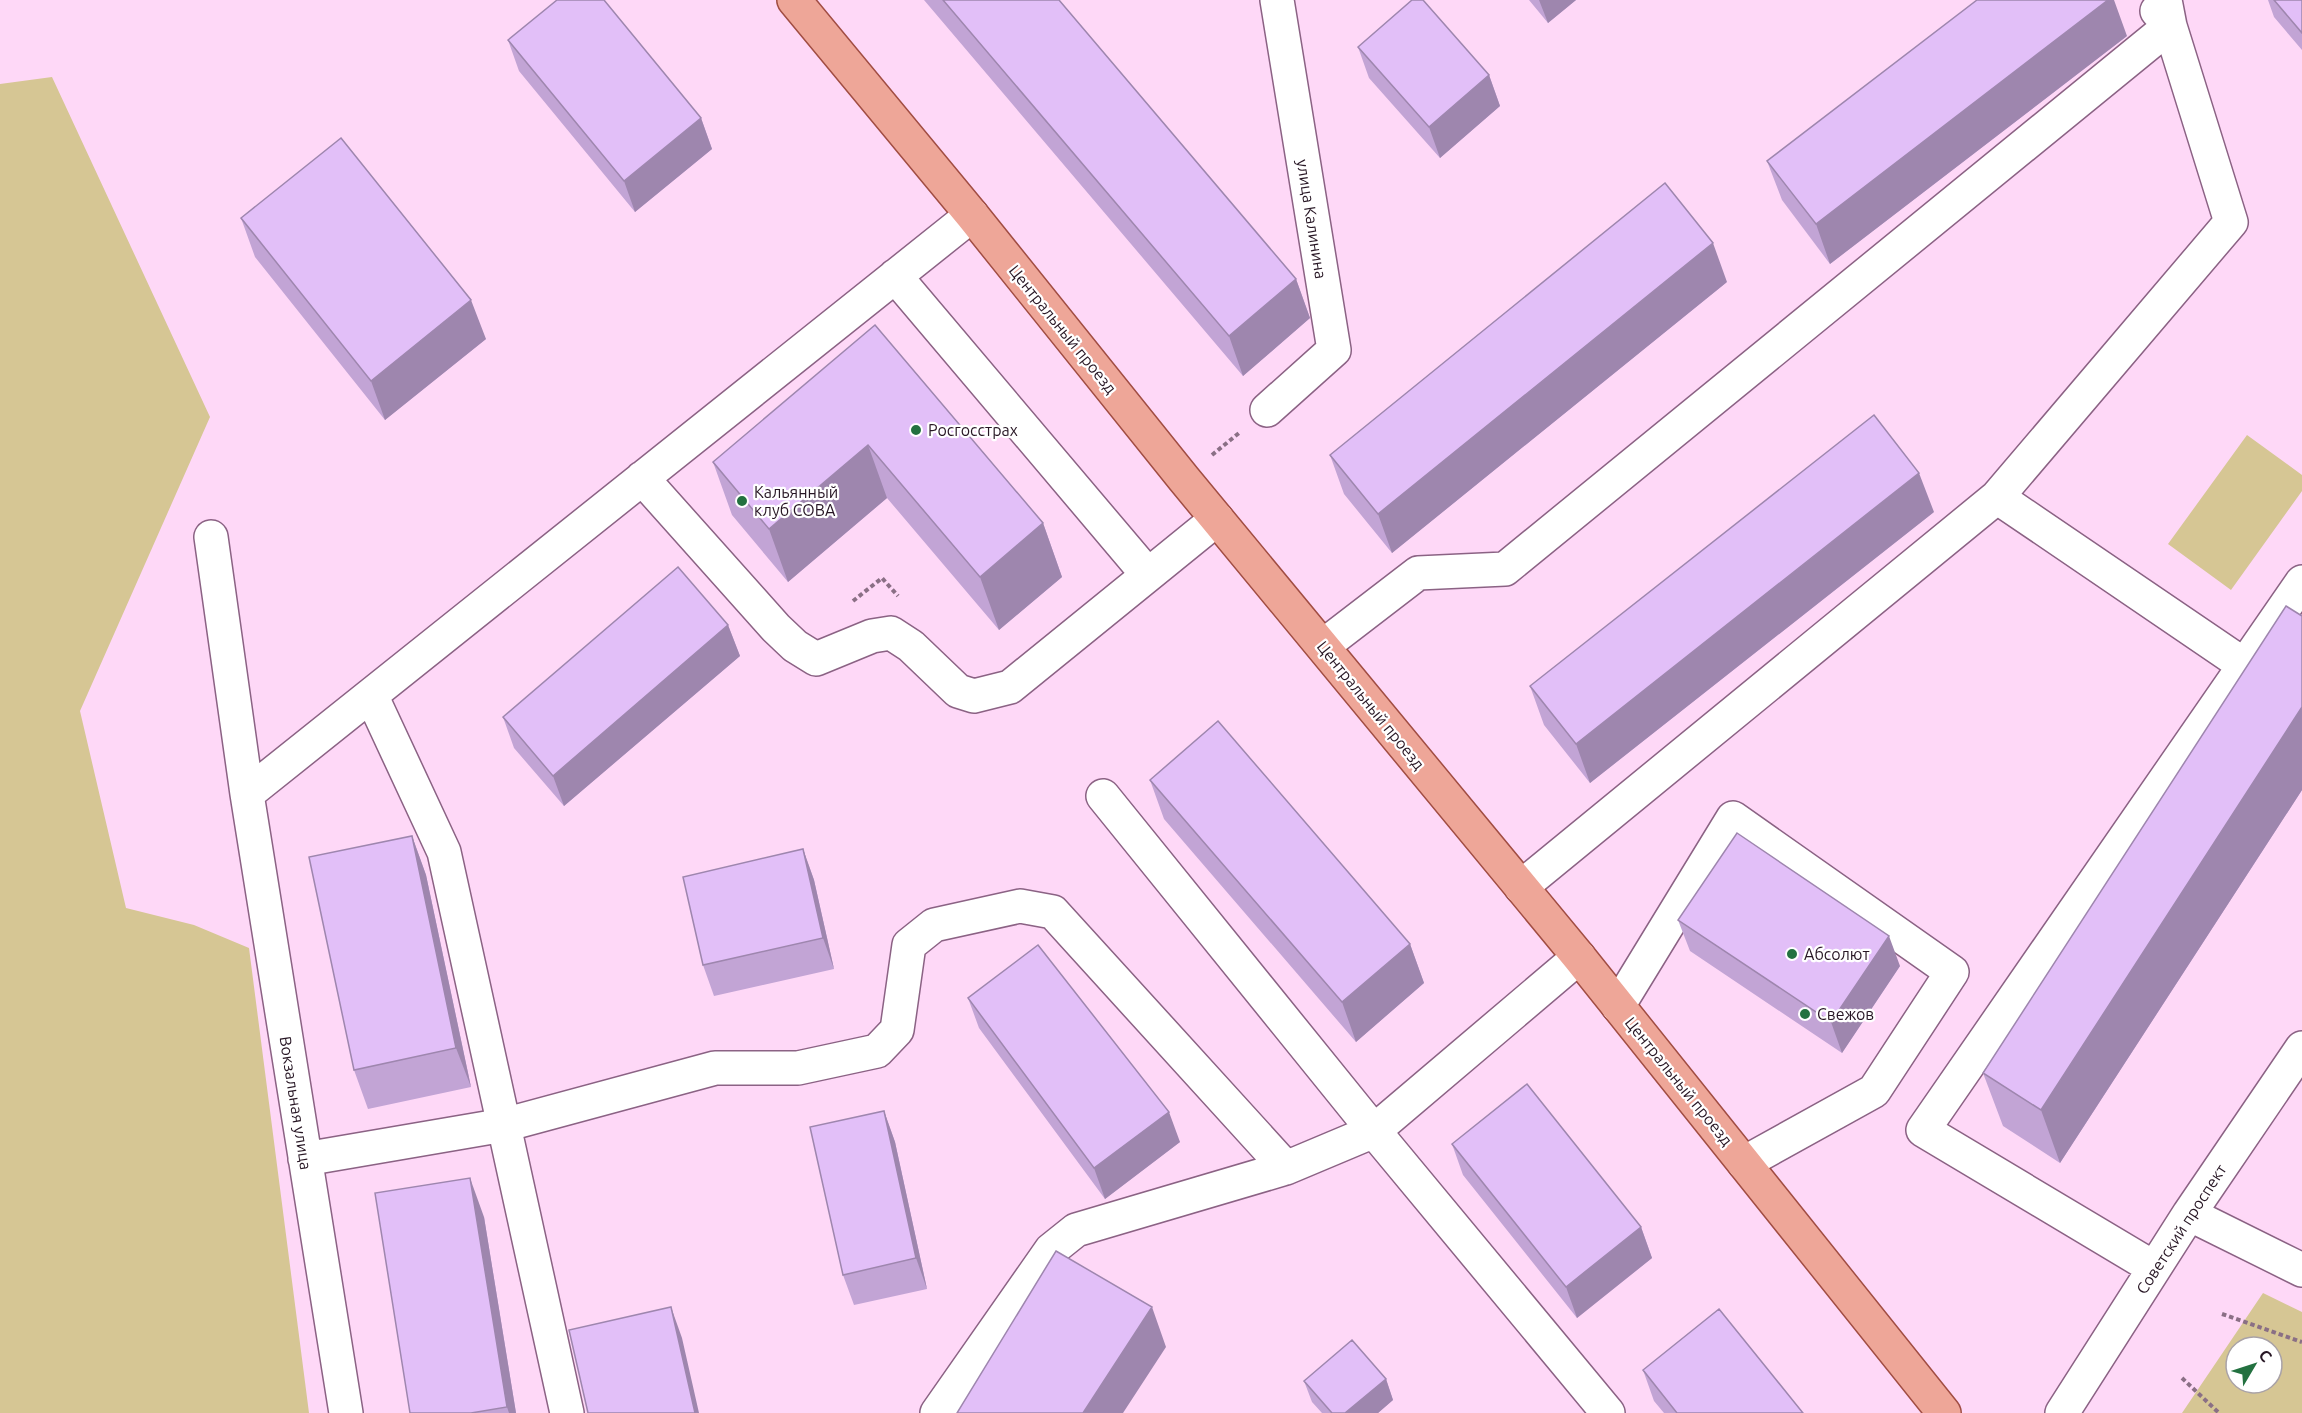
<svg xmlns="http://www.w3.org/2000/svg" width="2302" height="1413" viewBox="0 0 2302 1413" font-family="Ubuntu,sans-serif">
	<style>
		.green { fill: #d6c694; fill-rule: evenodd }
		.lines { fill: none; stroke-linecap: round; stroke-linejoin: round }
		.minor-casing { stroke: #8b6284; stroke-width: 36 }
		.major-casing { stroke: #a14d43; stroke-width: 36 }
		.path { stroke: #8a6f85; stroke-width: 4; stroke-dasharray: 4.5 3; stroke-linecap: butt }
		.minor { stroke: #fff; stroke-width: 33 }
		.major { stroke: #eea698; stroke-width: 33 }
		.wall { fill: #c2a4d5 }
		.shaded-wall { fill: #9e86ae }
		.building { fill: #e2bff8; stroke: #9e86ae; stroke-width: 1.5 }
		.poi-dot { fill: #237140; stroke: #fff; stroke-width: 2 }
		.labels { text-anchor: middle; stroke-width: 4.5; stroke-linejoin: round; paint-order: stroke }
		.street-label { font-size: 16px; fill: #271624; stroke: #fff }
		.poi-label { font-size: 16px; fill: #271624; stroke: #fff; text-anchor: start }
	</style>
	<rect width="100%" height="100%" fill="#fed8f7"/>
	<path class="green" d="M52 77 210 417 80 711 126 908 194 925 249 948 309 1413H0V84Z
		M2247 435 2302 475V491L2231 590 2168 544Z
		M2263 1293 2302 1312V1413H2182ZM2236 1347H2272V1383H2236Z"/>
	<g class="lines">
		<defs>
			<path id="minor" d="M895 276 1148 575
				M1267 410 1334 350 1277 0
				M642 478 776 628 795 646 816 659 872 636 891 633 911 646 958 691 974 696 1010 687 1217 519
				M1997 497 2244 665
				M211 537 247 794 346 1413
				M1323 646 1418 573 1505 569 2170 26 2157 11
				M371 695 444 852 567 1413
				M247 794 972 215
				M1103 796 1374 1131 1608 1413
				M1521 887 1997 497 2231 222 2170 26 2165 0
				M1618 1006 1733 818 1952 972 1874 1091 1744 1163
				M305 1159 504 1125 715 1068H798L877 1051 897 1030 909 945 934 925 1020 906 1053 912 1286 1168 1374 1131 1579 957
				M2189 1214 2302 1270
				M2154 1268 1923 1130 2302 582
				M937 1413 1051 1250 1076 1230 1286 1168
				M2062 1413 2189 1214 2302 1048"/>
			<path id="major" d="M794 0 972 215 1184 479 1579 957 1944 1413"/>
		</defs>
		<use href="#minor" class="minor-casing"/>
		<use href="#major" class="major-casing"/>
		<path class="path" d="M1212 455 1239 433
			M853 601 882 578 898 596
			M2222 1314 2302 1342
			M2182 1378 2219 1413"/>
		<use href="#minor" class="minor"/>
		<use href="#major" class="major"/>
	</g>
	<path class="wall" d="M924 0H1059L1296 279 1310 318 1243 376Z
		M1529 0H1576L1548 23Z
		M2268 0H2302V50L2274 17Z
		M2127 36 1830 264 1782 200 1767 161Z
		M508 40 701 118 712 149 635 212 519 71Z
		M1358 47 1489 75 1500 106 1440 158 1369 78Z
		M241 218 486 339 385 420 255 257Z
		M1727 282 1392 553 1344 494 1330 455Z
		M875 325 1043 523 1062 577 999 630 887 498 788 582 732 515 713 462Z
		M1934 512 1590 783 1544 725 1530 686Z
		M2302 616V790L2060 1163 2003 1126 1983 1073Z
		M728 625 740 656 564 806 514 748 503 717Z
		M1150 780 1410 944 1424 983 1356 1042 1164 819Z
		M412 836 426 875 471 1087 368 1109 354 1070Z
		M803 849 814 880 834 969 714 996 703 965Z
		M1678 920 1900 966 1842 1053 1690 951Z
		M968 998 1180 1142 1105 1199 979 1028Z
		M884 1111 895 1142 927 1289 854 1305 843 1275Z
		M1452 1144 1641 1227 1652 1258 1577 1318 1463 1175Z
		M484 1217 516 1413H410Z
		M1643 1370 1803 1413H1664L1654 1401Z
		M1386 1379 1393 1400 1378 1413H1322L1312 1402 1304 1381Z"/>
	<path class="shaded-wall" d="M1539 0H1576L1548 23Z
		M2108 0H2114L2127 36 1830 264 1816 224Z
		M1489 75 1500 106 1440 158 1429 127Z
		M701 118 712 149 635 212 624 181Z
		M1713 243 1727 282 1392 553 1378 514Z
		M1296 279 1310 318 1243 376 1229 336Z
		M471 300 486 339 385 420 371 381Z
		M868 445 887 498 788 582 769 529Z
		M1919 473 1934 512 1590 783 1576 744Z
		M1043 523 1062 577 999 630 980 577Z
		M728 625 740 656 564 806 553 776Z
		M2302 707V790L2060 1163 2041 1110Z
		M412 836 426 875 471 1087 456 1048Z
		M803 849 814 880 834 969 823 938Z
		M1889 936 1900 966 1842 1053 1831 1022Z
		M1410 944 1424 983 1356 1042 1342 1002Z
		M884 1111 895 1142 927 1289 916 1258Z
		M1169 1112 1180 1142 1105 1199 1094 1168Z
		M470 1178 484 1217 516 1413H509L507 1407Z
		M1641 1227 1652 1258 1577 1318 1566 1287Z
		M671 1307 682 1338 699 1413H695Z
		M1152 1307 1166 1347 1123 1413H1083Z
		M1386 1379 1393 1400 1378 1413H1345Z"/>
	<path class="building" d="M557 0H604L701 118 624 181 508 40Z
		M943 0H1059L1296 279 1229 336Z
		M1412 0H1423L1489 75 1429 127 1358 47Z
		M1977 0H2108L1816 224 1767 161Z
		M2274 0H2302V33Z
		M341 138 471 300 371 381 241 218Z
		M1665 183 1713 243 1378 514 1330 455Z
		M875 325 1043 523 980 577 868 445 769 529 713 462Z
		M1874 415 1919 473 1576 744 1530 686Z
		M678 567 728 625 553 776 503 717Z
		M2286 606 2302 616V707L2041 1110 1983 1073Z
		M1218 721 1410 944 1342 1002 1150 780Z
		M1737 833 1889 936 1831 1022 1678 920Z
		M412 836 456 1048 354 1070 309 857Z
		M803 849 823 938 703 965 683 877Z
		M1038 945 1169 1112 1094 1168 968 998Z
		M1527 1084 1641 1227 1566 1287 1452 1144Z
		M884 1111 916 1258 843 1275 810 1127Z
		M470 1178 507 1407 471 1413H410L375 1193Z
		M1056 1251 1152 1307 1083 1413H957Z
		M671 1307 695 1413H588L569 1330Z
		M1719 1309 1803 1413H1677L1643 1370Z
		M1352 1340 1386 1379 1345 1413H1332L1304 1381Z"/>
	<g class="poi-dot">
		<circle cx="916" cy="430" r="6"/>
		<circle cx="742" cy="501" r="6"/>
		<circle cx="1792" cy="954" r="6"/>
		<circle cx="1805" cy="1014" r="6"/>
	</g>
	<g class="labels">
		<g class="street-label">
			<text transform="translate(1312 219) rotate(81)" y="6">улица Калинина</text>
			<text transform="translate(1063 329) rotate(51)" y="6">Центральный проезд</text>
			<text transform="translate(1371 705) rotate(51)" y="6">Центральный проезд</text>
			<text transform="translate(1679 1081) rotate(51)" y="6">Центральный проезд</text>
			<text transform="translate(296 1103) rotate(81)" y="6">Вокзальная улица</text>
			<text transform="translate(2181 1229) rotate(-57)" y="6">Советский проспект</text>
		</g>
		<g class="poi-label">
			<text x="928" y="436">Росгосстрах</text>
			<text x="754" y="498">Кальянный<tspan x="754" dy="18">клуб СОВА</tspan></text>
			<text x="1804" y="960">Абсолют</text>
			<text x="1817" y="1020">Свежов</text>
		</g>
	</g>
	<g transform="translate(2254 1365) rotate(51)"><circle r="28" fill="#ffffff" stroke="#a9a2a7" stroke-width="1.5"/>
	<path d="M0-4.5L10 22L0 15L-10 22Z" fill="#237140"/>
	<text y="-9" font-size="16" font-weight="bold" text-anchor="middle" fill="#271624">С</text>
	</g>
</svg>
